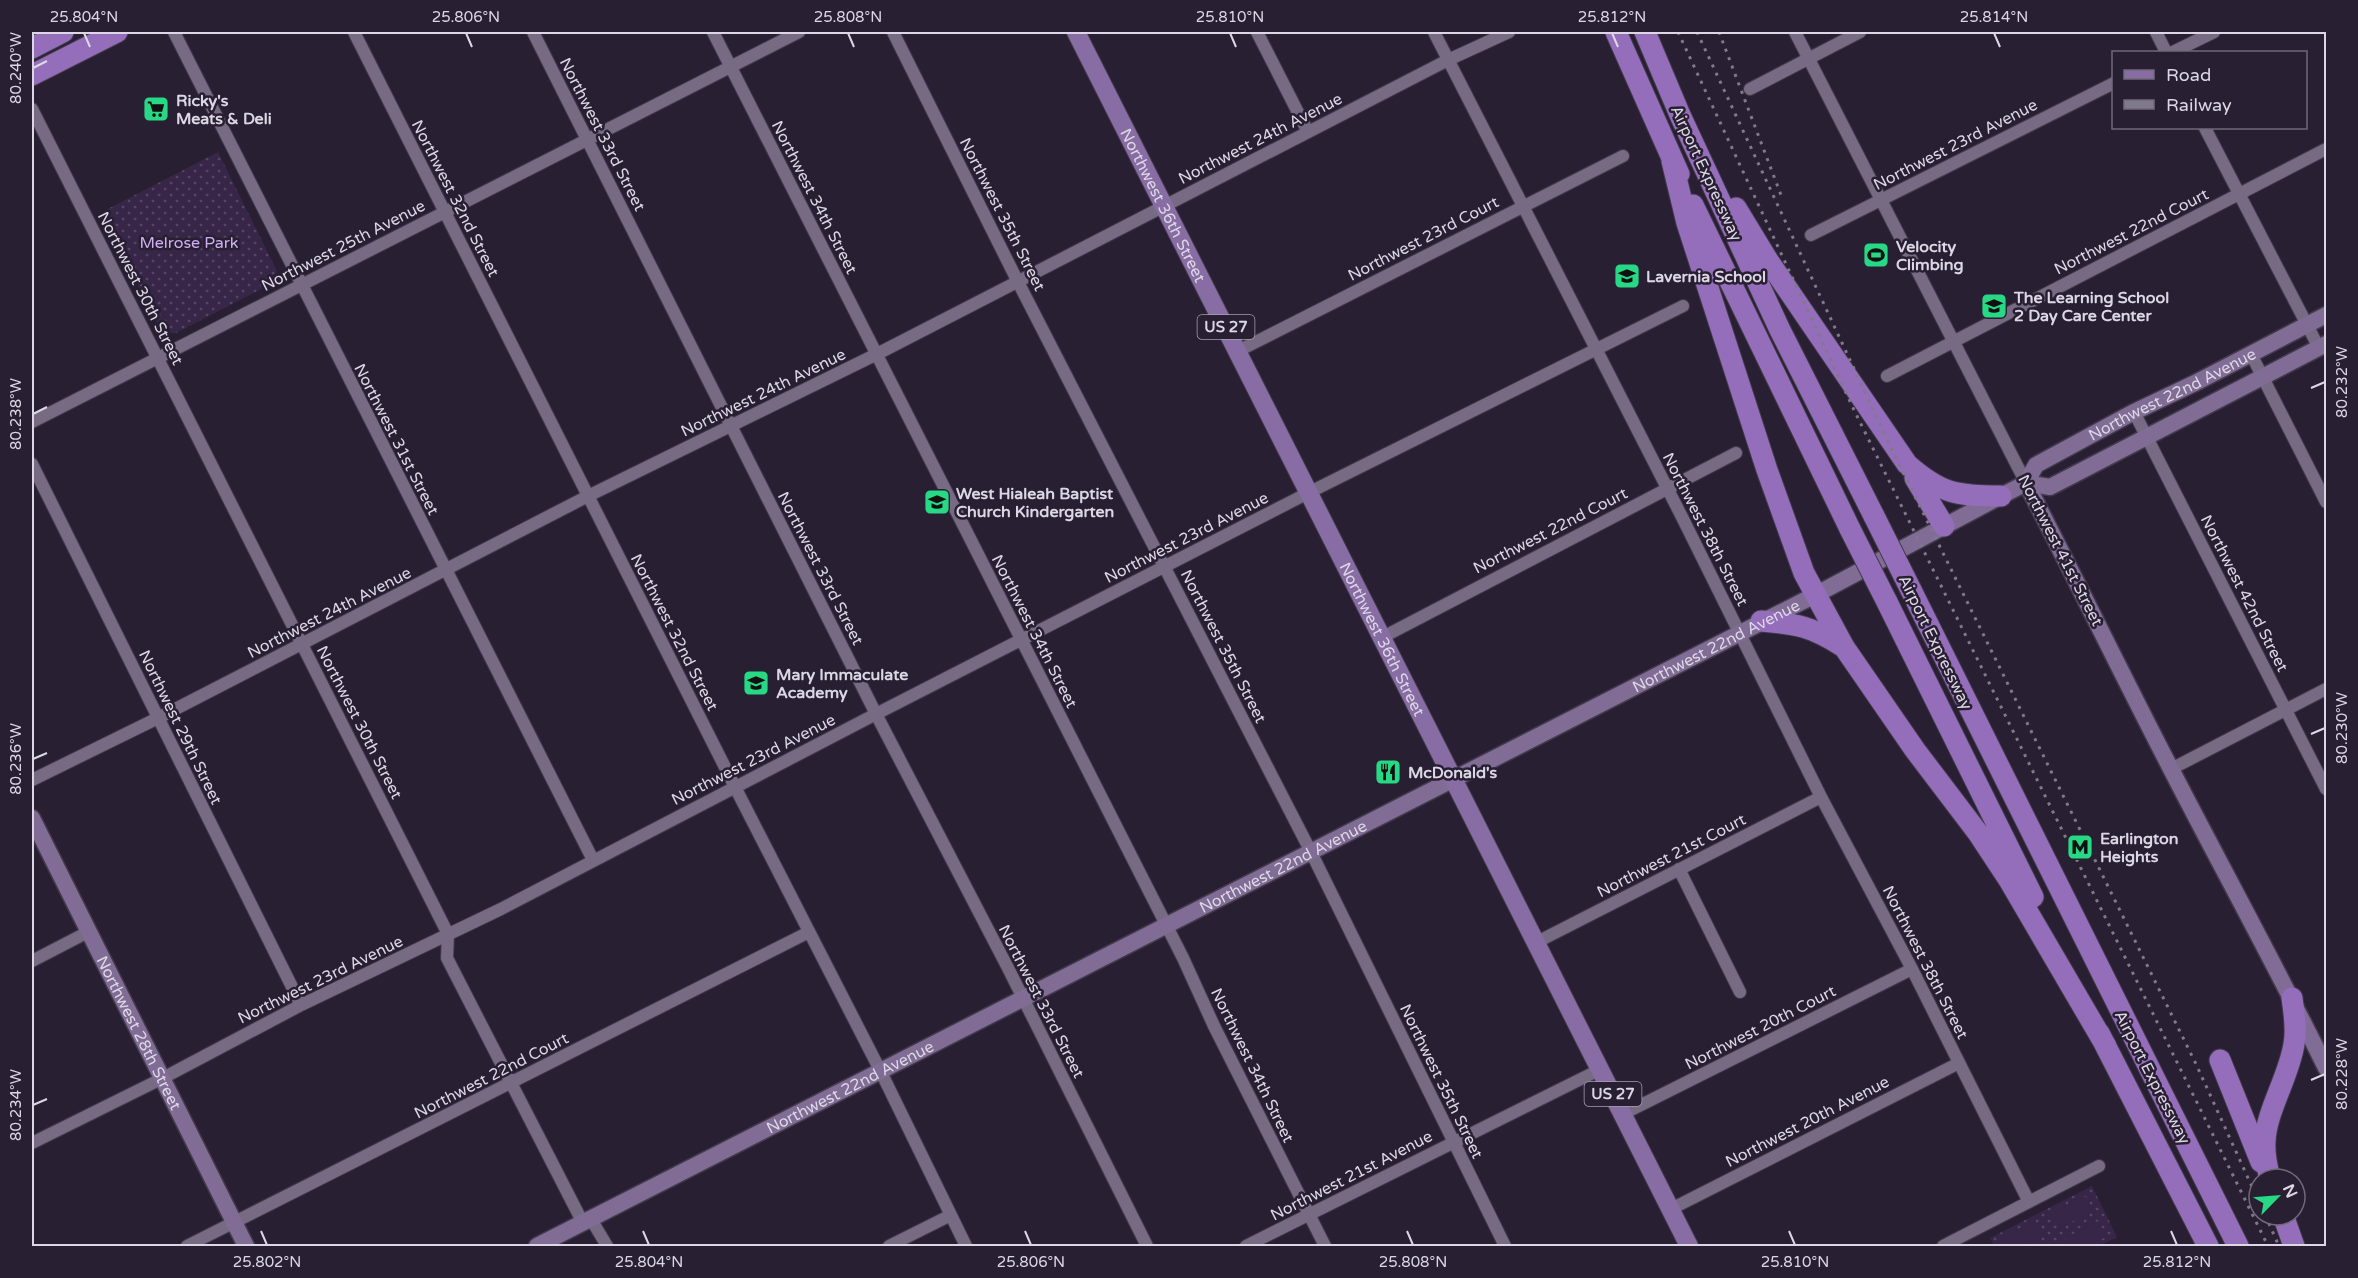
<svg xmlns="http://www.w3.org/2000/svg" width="2358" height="1278" viewBox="0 0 2358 1278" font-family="'Varela Round',sans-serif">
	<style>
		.grass { fill: url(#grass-dots) }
		.pitch { fill: #372648 }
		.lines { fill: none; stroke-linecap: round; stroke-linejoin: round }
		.street-casing { stroke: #423a4b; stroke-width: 14 }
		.secondary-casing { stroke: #423a4b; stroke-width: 19 }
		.primary-casing { stroke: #423a4b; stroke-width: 20 }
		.highway-casing { stroke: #423a4b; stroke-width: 23 }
		.street { stroke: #776b84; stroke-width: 12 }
		.secondary { stroke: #806c94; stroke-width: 16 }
		.primary { stroke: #886da4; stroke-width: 18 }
		.highway { stroke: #946eba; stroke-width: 21 }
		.rail { stroke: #80798a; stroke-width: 3; stroke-dasharray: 3 6; stroke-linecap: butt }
		.highway-bridge-casing { stroke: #423a4b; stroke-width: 23; stroke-linecap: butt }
		.highway-bridge { stroke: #946eba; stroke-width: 21 }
		.ticks { fill: none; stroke: #ddd7e5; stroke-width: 2 }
		.labels { text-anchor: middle; stroke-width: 5; stroke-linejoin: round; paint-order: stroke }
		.shield { fill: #281f33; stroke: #a7a0b0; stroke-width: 1.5 }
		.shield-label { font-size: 15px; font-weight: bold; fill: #ddd7e5 }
		.poi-label { font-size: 16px; font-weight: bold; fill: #ddd7e5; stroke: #281f33; text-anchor: start }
		.street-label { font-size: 16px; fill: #ddd7e5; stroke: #281f33 }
		.park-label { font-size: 16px; fill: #d0aef4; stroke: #281f33 }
		.neatline { fill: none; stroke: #ddd7e5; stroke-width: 2 }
		.ticks-label { font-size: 15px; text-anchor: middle; fill: #ddd7e5 }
	</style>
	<defs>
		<pattern id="grass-dots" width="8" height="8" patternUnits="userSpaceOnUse" patternTransform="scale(1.5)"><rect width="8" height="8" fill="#372648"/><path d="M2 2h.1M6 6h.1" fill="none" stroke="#544562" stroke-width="1.8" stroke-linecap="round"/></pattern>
	</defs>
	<rect width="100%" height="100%" fill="#281f33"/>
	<path class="grass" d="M218 152 277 271 273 283 176 333H167L159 327 102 212Z
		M2092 1186 2117 1237 2099 1246H1994L1990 1238Z"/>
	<path class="pitch" d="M2085 1196 2093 1211 2060 1228 2052 1212Z
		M2034 1221 2042 1237 2022 1246H2005L2001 1238Z
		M2098 1221 2106 1237 2086 1246H2069L2065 1238Z"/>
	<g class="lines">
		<defs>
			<path id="street" d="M174 32 593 860
				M354 32 735 787 881 1072 966 1246
				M533 32 876 714 1008 968 1147 1246
				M713 32 1183 958 1214 1026 1325 1246
				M893 32 1018 282 1311 852 1505 1246
				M1257 32 1308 132
				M1434 32 1683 519 1821 797 1912 969 2029 1202
				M1795 32 2026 483
				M2156 32 2166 52
				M2173 52 2214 32
				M1750 89 1860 32
				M32 109 448 934 447 958 583 1223
				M2205 128 2319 348
				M1811 235 2114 83
				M1238 351 1623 156
				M2251 354 2326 502
				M1887 376 2326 149
				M2134 412 2326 789
				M32 422 799 32
				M32 464 301 1005
				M1381 638 1736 453
				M2171 769 2326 689
				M32 780 158 718 588 496 877 354 1448 60 1509 32
				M1679 869 1740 992
				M1537 942 1821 797
				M32 961 88 932
				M1623 1114 1912 969
				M32 1143 161 1079 301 1005 501 909 876 714 1310 492 1683 306
				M1671 1209 1959 1063
				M591 1219 607 1246
				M187 1246 809 932
				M889 1246 951 1215
				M1246 1246 1601 1069
				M1943 1246 2099 1166"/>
			<g id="secondary">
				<path d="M2026 483C2076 579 2122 675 2172 771 2223 870 2277 968 2326 1068"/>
				<path id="s1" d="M2026 483 2036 465 2132 413 2195 383 2326 315"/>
				<path id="s2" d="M32 818 246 1246"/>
				<path id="s3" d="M537 1246 1817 594 2001 496 2026 483 2050 487 2326 344"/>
			</g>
			<g id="primary">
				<path id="s4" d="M1076 32 1689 1246"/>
			</g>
			<path id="highway" d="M1616 32 1679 174
				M1645 32 1680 115 1780 330 1874 516
				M32 48 63 32
				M32 75 117 32
				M1672 161 1687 223 1767 470 1804 573 1844 647 1915 750 1978 833 2009 880 2106 1046
				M1693 205 1850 529
				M1736 208 1767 259 1907 464C1941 494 1957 496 2001 496
				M1915 478 1944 526
				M1911 590 2238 1246
				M1887 602 2033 897
				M1761 621C1797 624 1811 626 1842 646
				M2099 1033 2208 1246
				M2220 1060 2261 1162
				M2270 1179C2267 1167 2264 1155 2265 1142 2266 1111 2289 1077 2294 1044 2297 1029 2294 1013 2292 998
				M2283 1215 2294 1246"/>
		</defs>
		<use href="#street" class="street-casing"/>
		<use href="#secondary" class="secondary-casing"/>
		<use href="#primary" class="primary-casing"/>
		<use href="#highway" class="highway-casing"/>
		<use href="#street" class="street"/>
		<use href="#secondary" class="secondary"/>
		<use href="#primary" class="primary"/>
		<use href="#highway" class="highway"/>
		<path class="rail" d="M1678 32 1854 410 2268 1246
			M1697 32 1891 448 2196 1064 2259 1202
			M1719 32 1781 195
			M2265 1215 2279 1246"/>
		<defs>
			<path id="highway-bridge" d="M1874 516 1911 590
				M1850 529 1887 602"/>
		</defs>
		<use href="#highway-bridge" class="highway-bridge-casing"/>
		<use href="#highway-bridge" class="highway-bridge"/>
	</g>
	<path class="ticks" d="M84 33 90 47M466 33 472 47M848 33 854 47M1230 33 1236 47M1612 33 1618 47M1994 33 2000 47M33 68 47 61M2311 388 2325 382M33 414 47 407M2311 734 2325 728M33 759 47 753M2311 1080 2325 1074M33 1105 47 1099M261 1231 267 1245M643 1231 649 1245M1025 1231 1031 1245M1407 1231 1413 1245M1789 1231 1795 1245M2171 1231 2177 1245"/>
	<defs>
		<symbol id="supermarket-square" viewBox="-11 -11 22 22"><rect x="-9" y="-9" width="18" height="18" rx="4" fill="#27d885" stroke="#281f33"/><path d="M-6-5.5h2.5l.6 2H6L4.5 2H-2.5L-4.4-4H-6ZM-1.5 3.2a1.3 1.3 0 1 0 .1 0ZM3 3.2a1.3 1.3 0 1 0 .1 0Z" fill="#111"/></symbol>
		<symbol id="stadium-square" viewBox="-11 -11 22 22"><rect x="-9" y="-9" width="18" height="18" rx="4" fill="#27d885" stroke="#281f33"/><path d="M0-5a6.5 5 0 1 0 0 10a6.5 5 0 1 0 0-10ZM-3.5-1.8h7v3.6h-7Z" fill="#111"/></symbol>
		<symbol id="school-square" viewBox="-11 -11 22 22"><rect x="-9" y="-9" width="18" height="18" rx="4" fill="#27d885" stroke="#281f33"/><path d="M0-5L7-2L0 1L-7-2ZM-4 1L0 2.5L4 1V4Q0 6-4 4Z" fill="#111"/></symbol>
		<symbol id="restaurant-square" viewBox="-11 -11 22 22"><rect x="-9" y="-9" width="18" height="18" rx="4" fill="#27d885" stroke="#281f33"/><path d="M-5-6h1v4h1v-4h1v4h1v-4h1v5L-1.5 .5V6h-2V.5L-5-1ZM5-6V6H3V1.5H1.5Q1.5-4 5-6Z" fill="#111"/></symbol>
		<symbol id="metro-square" viewBox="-11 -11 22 22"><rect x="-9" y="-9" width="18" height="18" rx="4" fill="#27d885" stroke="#281f33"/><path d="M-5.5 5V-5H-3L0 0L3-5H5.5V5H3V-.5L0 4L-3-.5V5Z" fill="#111"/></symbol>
	</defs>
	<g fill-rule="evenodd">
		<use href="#supermarket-square" x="141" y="94" width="30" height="30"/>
		<use href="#stadium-square" x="1861" y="240" width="30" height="30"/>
		<use href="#school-square" x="1612" y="261" width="30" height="30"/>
		<use href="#school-square" x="1979" y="291" width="30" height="30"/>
		<use href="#school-square" x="922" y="487" width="30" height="30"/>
		<use href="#school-square" x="741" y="668" width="30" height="30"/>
		<use href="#restaurant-square" x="1373" y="757" width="30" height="30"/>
		<use href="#metro-square" x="2065" y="832" width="30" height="30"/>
	</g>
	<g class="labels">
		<g class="shield">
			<rect x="1197.5" y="315" width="57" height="24" rx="4.5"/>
			<rect x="1584.5" y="1082" width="57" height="24" rx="4.5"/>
		</g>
		<g class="shield-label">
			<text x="1226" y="332">US 27</text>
			<text x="1613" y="1099">US 27</text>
		</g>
		<g class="poi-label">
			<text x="176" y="106">Ricky's<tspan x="176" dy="18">Meats &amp; Deli</tspan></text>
			<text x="1896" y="252">Velocity<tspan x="1896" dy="18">Climbing</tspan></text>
			<text x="1646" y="282">Lavernia School</text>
			<text x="2014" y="303">The Learning School<tspan x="2014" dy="18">2 Day Care Center</tspan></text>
			<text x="956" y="499">West Hialeah Baptist<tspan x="956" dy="18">Church Kindergarten</tspan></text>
			<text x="776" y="680">Mary Immaculate<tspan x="776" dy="18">Academy</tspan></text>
			<text x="1408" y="778">McDonald's</text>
			<text x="2100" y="844">Earlington<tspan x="2100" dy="18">Heights</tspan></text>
		</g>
		<g class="street-label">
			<text transform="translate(603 134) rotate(63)" y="6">Northwest 33rd Street</text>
			<text transform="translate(1260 138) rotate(-27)" y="6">Northwest 24th Avenue</text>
			<text transform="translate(1955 144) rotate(-27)" y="6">Northwest 23rd Avenue</text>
			<text transform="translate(1707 173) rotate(65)" y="6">Airport Expressway</text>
			<text transform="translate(815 197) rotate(63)" y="6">Northwest 34th Street</text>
			<text transform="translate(456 198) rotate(63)" y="6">Northwest 32nd Street</text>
			<text dy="6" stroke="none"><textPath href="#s4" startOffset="194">Northwest 36th Street</textPath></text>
			<text transform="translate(1003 214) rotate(63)" y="6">Northwest 35th Street</text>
			<text transform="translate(2131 231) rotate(-27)" y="6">Northwest 22nd Court</text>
			<text transform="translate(1423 238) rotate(-27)" y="6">Northwest 23rd Court</text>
			<text transform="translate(343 245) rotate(-27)" y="6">Northwest 25th Avenue</text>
			<text transform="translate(141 288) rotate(63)" y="6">Northwest 30th Street</text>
			<text transform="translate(763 392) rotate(-26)" y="6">Northwest 24th Avenue</text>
			<text dy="6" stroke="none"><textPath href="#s1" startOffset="174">Northwest 22nd Avenue</textPath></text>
			<text transform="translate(397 439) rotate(63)" y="6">Northwest 31st Street</text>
			<text transform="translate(1706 529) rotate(63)" y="6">Northwest 38th Street</text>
			<text transform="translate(1550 530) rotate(-27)" y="6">Northwest 22nd Court</text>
			<text transform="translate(1186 537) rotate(-27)" y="6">Northwest 23rd Avenue</text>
			<text transform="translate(2061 550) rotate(63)" y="6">Northwest 41st Street</text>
			<text transform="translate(821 568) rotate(63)" y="6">Northwest 33rd Street</text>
			<text transform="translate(2245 593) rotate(63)" y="6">Northwest 42nd Street</text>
			<text transform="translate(329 612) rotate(-27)" y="6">Northwest 24th Avenue</text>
			<text transform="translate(1035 631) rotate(63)" y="6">Northwest 34th Street</text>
			<text transform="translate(675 632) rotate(63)" y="6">Northwest 32nd Street</text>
			<text dy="6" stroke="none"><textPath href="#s4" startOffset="680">Northwest 36th Street</textPath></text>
			<text transform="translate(1936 642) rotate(64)" y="6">Airport Expressway</text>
			<text dy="6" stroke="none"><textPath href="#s3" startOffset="1323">Northwest 22nd Avenue</textPath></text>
			<text transform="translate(1224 646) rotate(63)" y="6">Northwest 35th Street</text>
			<text transform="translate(360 722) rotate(63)" y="6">Northwest 30th Street</text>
			<text transform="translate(181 727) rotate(64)" y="6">Northwest 29th Street</text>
			<text transform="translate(753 759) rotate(-27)" y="6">Northwest 23rd Avenue</text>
			<text transform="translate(1671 855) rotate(-27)" y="6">Northwest 21st Court</text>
			<text dy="6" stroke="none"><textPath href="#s3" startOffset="837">Northwest 22nd Avenue</textPath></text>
			<text transform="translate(1926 962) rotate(63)" y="6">Northwest 38th Street</text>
			<text transform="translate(320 979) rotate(-26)" y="6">Northwest 23rd Avenue</text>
			<text transform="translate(1042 1001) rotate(63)" y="6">Northwest 33rd Street</text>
			<text transform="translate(1760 1027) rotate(-27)" y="6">Northwest 20th Court</text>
			<text dy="6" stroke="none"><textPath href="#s2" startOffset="240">Northwest 28th Street</textPath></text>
			<text transform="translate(1253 1065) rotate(64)" y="6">Northwest 34th Street</text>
			<text transform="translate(491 1075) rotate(-27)" y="6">Northwest 22nd Court</text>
			<text transform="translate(2153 1077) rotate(63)" y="6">Airport Expressway</text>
			<text transform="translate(1442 1081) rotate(64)" y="6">Northwest 35th Street</text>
			<text dy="6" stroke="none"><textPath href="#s3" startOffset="351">Northwest 22nd Avenue</textPath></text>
			<text transform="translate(1807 1121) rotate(-27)" y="6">Northwest 20th Avenue</text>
			<text transform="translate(1351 1175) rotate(-27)" y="6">Northwest 21st Avenue</text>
		</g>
		<g class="park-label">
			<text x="189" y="248">Melrose Park</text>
		</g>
	</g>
	<rect width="2358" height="1278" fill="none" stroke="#281f33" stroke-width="66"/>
	<rect x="2112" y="51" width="195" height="78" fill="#281f33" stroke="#70697a" stroke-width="1.5"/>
	<rect x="2124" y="70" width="30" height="9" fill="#886da4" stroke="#70697a" stroke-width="1.5"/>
	<text x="2166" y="81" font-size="18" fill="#ddd7e5">Road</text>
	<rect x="2124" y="100" width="30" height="9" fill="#80798a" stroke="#70697a" stroke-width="1.5"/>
	<text x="2166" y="111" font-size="18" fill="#ddd7e5">Railway</text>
	<g transform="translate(2277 1197) rotate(65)"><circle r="28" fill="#281f33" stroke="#70697a" stroke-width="1.5"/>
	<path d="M0-4.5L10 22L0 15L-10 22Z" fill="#27d885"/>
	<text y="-9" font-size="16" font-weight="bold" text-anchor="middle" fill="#ddd7e5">N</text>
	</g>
	<rect x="33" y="33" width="2292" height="1212" class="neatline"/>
	<g class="ticks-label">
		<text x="84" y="22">25.804°N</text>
		<text x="466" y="22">25.806°N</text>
		<text x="848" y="22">25.808°N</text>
		<text x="1230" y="22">25.810°N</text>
		<text x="1612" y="22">25.812°N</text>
		<text x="1994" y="22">25.814°N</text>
		<text transform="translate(16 68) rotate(-90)" y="5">80.240°W</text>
		<text transform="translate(2342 382) rotate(-90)" y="5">80.232°W</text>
		<text transform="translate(16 414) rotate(-90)" y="5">80.238°W</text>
		<text transform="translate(2342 728) rotate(-90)" y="5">80.230°W</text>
		<text transform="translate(16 759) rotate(-90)" y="5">80.236°W</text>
		<text transform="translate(2342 1074) rotate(-90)" y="5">80.228°W</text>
		<text transform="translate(16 1105) rotate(-90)" y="5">80.234°W</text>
		<text x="267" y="1267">25.802°N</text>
		<text x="649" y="1267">25.804°N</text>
		<text x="1031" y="1267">25.806°N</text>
		<text x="1413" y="1267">25.808°N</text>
		<text x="1795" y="1267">25.810°N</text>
		<text x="2177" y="1267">25.812°N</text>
	</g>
</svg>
